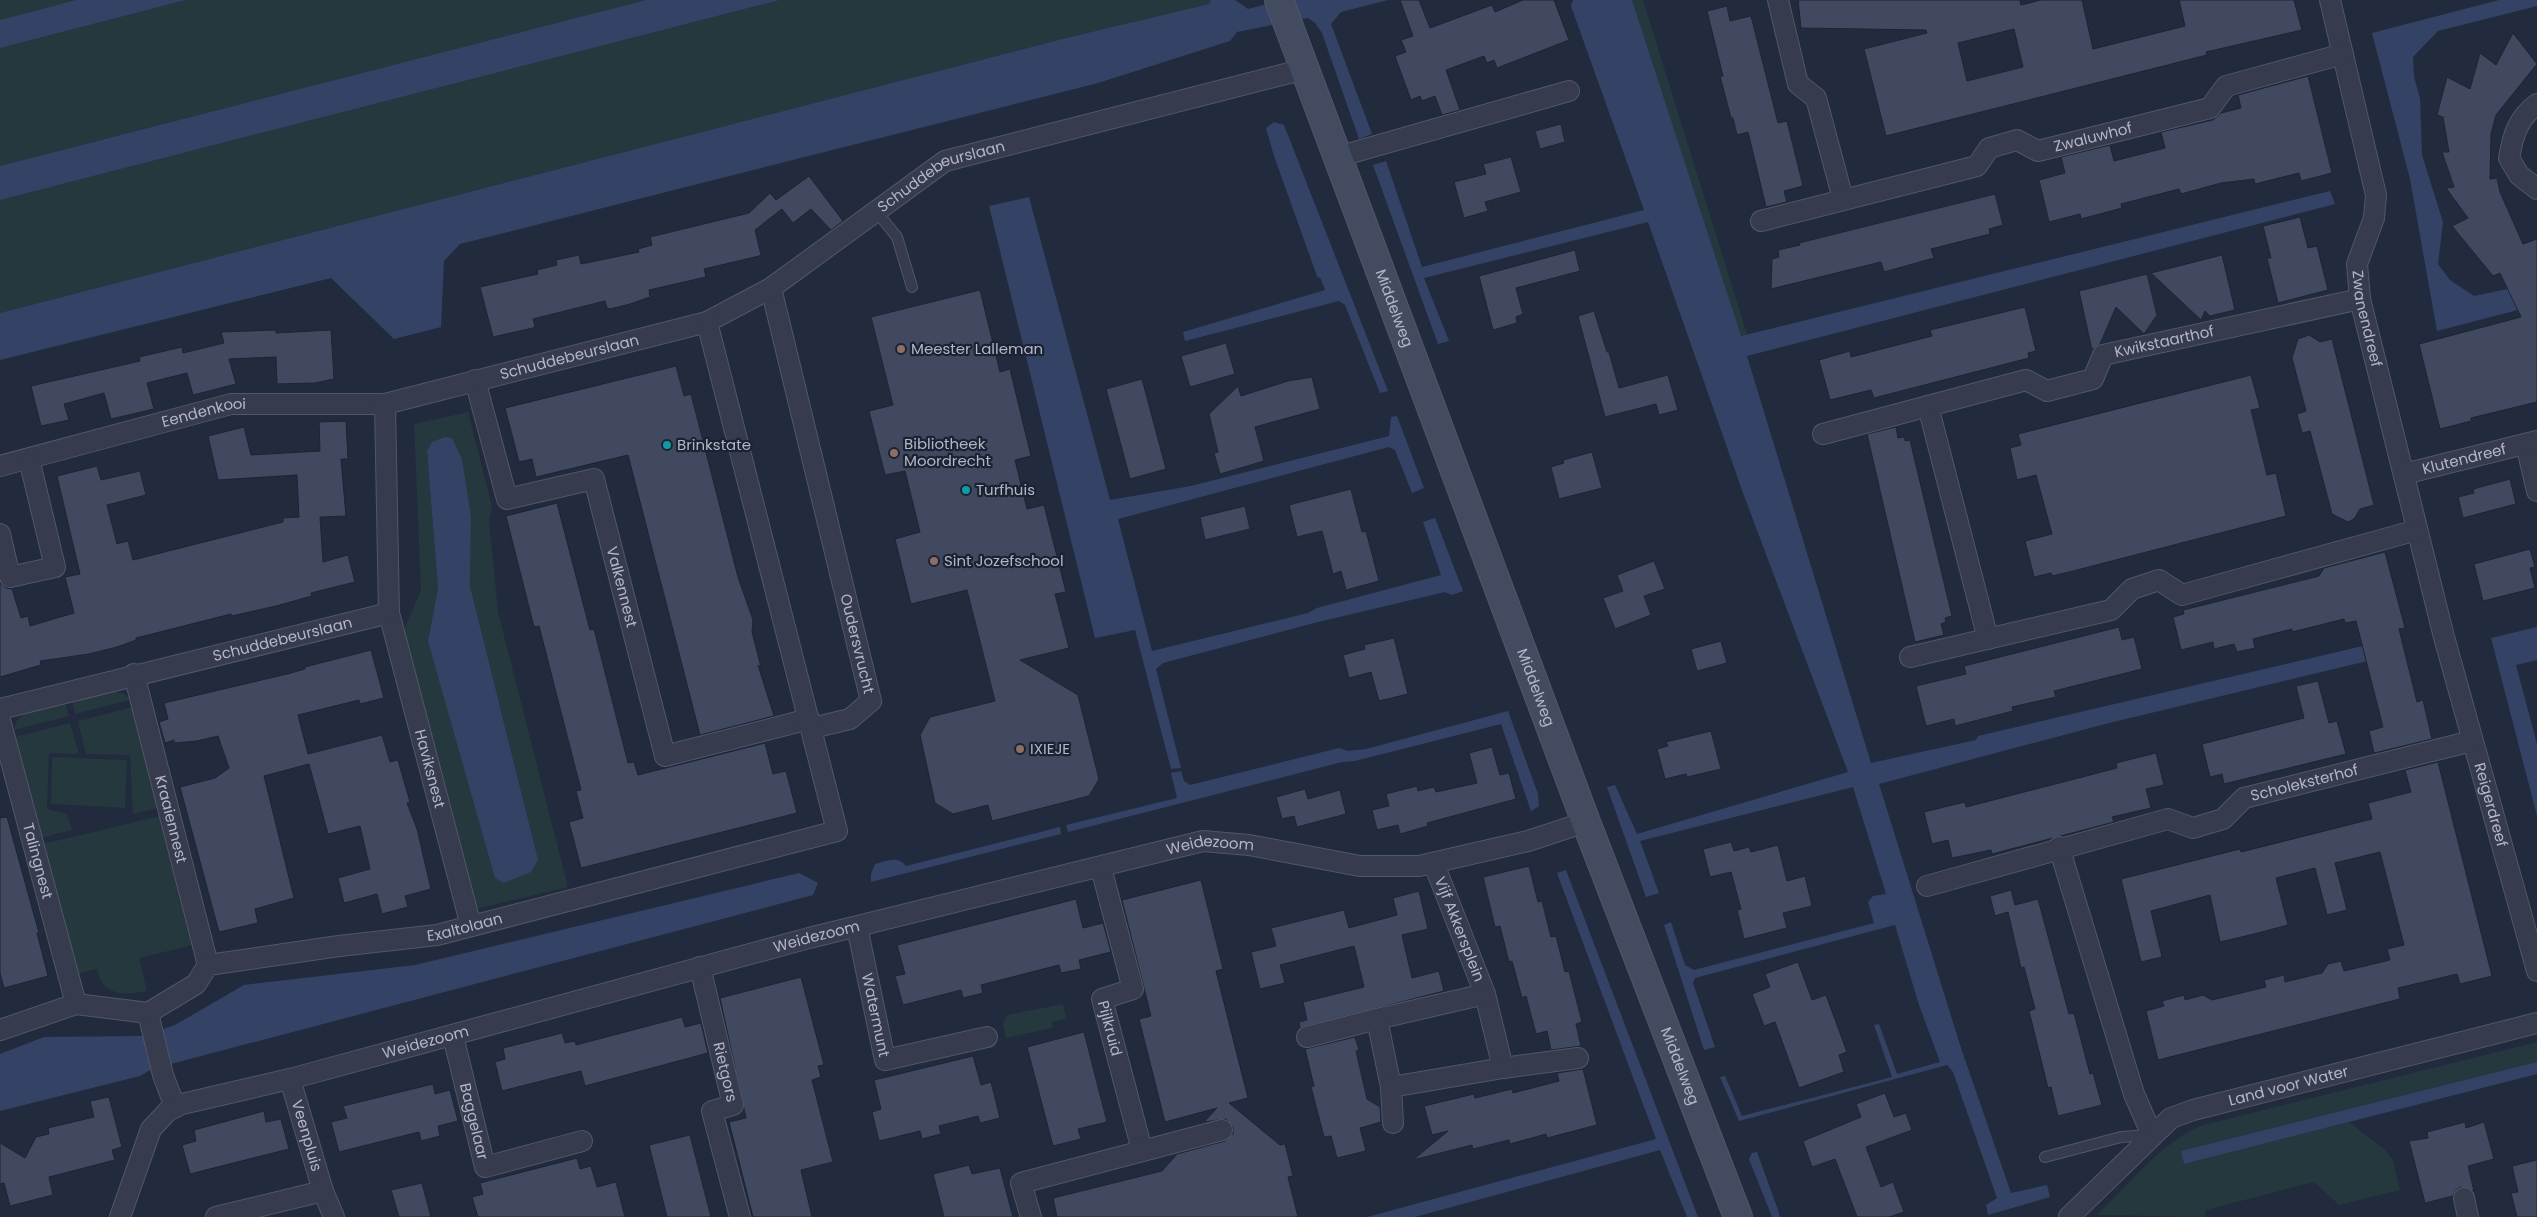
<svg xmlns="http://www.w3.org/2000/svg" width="2537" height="1217" viewBox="0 0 2537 1217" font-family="Poppins,sans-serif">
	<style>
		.green { fill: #24383e; fill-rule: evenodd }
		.water { fill: #344365 }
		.building { fill: #40495f; stroke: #1d2434; fill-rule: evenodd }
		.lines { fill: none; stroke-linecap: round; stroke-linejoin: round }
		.lane-casing { stroke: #515768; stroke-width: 12 }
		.street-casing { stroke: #515768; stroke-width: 22 }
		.secondary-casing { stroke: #515768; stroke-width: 30 }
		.lane { stroke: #363c4d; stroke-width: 10 }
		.street { stroke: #363c4d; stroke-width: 20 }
		.secondary { stroke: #434b60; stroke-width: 28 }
		.education-dot { fill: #8d6e63; stroke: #1b2232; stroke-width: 2 }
		.culture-dot { fill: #0f9aa8; stroke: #1b2232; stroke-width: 2 }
		.labels { text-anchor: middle; stroke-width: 4.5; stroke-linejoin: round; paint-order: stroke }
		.street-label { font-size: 15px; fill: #b1b7c8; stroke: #1b2232 }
		.poi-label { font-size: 15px; fill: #b1b7c8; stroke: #1b2232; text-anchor: start }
	</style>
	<rect width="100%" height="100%" fill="#222a3d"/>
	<path class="green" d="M0 0H76L0 20Z
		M186 0H646L0 166V48Z
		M780 0H1211L1209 4 1066 38 0 313V200Z
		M1632 0H1643L1747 334 1740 336Z
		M468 412 492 506 489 519 498 612 568 887 476 909 404 630 421 590 414 424ZM427 451 462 459 471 516 470 586 527 816 428 641 438 588Z
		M113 691 125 694 130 700 75 714 72 701Z
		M65 702 69 716 14 730C16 708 49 707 65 702Z
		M133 707 158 808 133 814 130 755 86 754 78 721Z
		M70 723 79 754 49 753 47 809 67 814 72 830 41 838 15 737Z
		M52 757 127 760 125 808 51 804Z
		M160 816 193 945 139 958 147 991C124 996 103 996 97 969L76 974 43 844Z
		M1063 1004 1066 1019 1052 1022 1053 1028 1006 1038 1003 1023 1007 1015Z
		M2537 1042V1062L2181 1151 2184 1164 2349 1122 2385 1150 2393 1160 2400 1190 2339 1205 2314 1182 2206 1210 2204 1217 2097 1215C2128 1185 2160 1144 2200 1126Z"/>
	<path class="water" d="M76 0H186L0 48V20Z
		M646 0H780L0 200V166Z
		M1211 0H1235L1248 9 1282 0H1388L1341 12 1331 24 1372 134 1359 139 1322 33 1315 23 1308 18 1237 32 1230 41 1098 83 460 244 444 261 441 327 394 339 331 278 0 360V313L1066 38 1209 4Z
		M1573 0H1632L1741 336 2330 191 2335 204 1747 356 1871 763 1976 740 1978 736 2401 637 2405 652 2105 724 1879 784 1960 1045 2011 1193 2047 1185 2050 1197 1988 1215 1986 1205 1997 1198 1953 1072 1947 1065 1739 1121 1720 1077 1725 1076 1742 1116 1892 1077 1874 1025 1879 1024 1897 1074 1940 1062 1919 1005 1895 925 1695 978 1693 983 1715 1047 1704 1050 1664 925 1671 922 1685 965 1694 970 1874 923 1868 902 1873 896 1886 894 1853 787 1640 841 1659 893 1646 897 1607 787 1615 785 1637 834 1848 772 1743 493 1648 222 1424 278 1449 341 1438 344 1373 165 1386 161 1422 267 1644 210 1571 6Z
		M2499 0H2537V6L2438 31 2413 57 2414 77 2420 98 2422 155 2443 222 2438 264 2450 280 2474 296 2537 283V305L2437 331 2410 179 2372 33Z
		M1274 122 1284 125 1388 391 1380 393 1345 305 1339 301 1185 341 1183 332 1325 290 1321 279 1317 276 1274 156 1266 128Z
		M1029 197 1110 500 1191 486 1389 436 1391 417 1397 416 1424 488 1412 493 1395 450 1389 447 1118 519 1152 651 1308 613 1317 608 1441 575 1423 522 1435 518 1463 591 1452 595 1445 592 1314 623 1163 663 1156 669 1181 768 1171 769 1135 630 1095 638 989 206Z
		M445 437 452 438 462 459 471 516 470 586 538 860 531 872 504 883 495 878 428 641 438 588 427 451 432 442Z
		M2537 627V660L2516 665 2537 744V816L2491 638Z
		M1508 711 1538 794 1539 806 1531 811 1501 724 1355 761 1342 762 1068 832 1066 825 1177 798 1171 773 1181 771 1184 781 1190 785 1339 748 1348 751 1366 749Z
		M1060 827 1061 834 871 882V874L875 864C886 861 898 855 906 866Z
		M1566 870 1698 1217H1687L1660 1150 1415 1217H1367L1656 1139 1557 873Z
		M799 873 818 883 813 895 152 1069 140 1076 0 1111V1054L44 1037 143 1036 175 1025 244 985 415 965Z
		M2537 1062V1074L2184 1164 2181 1151Z
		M1757 1152 1778 1210 1780 1217H1772L1749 1159 1752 1153Z"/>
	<path class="building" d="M1400 0H1419L1430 28 1492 5 1495 12 1523 0H1554L1569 40 1497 68 1494 60 1487 63 1484 56 1446 70 1460 110 1442 115 1435 96 1422 101 1420 96 1411 100 1397 62 1395 56 1406 52 1401 40 1413 36Z
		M1798 0H2020L2021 5 2041 0H2082L2093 49 2185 26 2179 0H2294L2302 30 2206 52 2207 55 1886 136 1864 49 1927 33 1926 30 1801 28ZM2014 29 2023 67 1967 81 1958 43Z
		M1727 6 1730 21 1751 16 1778 123 1787 121 1803 186 1784 191 1787 202 1766 207 1748 132 1737 135 1733 118H1731L1720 76H1723L1707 11Z
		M2513 33 2537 64 2496 115 2491 134 2490 179 2497 178 2500 192 2523 244 2537 239V402L2471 418V421L2440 429 2419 344 2521 317 2500 273 2493 276 2452 226 2468 218 2446 188 2454 187 2442 152H2449L2443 117 2437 115 2447 77 2470 89 2480 53 2496 65Z
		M2308 76 2332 173 2301 181 2299 173 2255 184 2254 179 2221 183 2181 194 2179 189 2121 204 2122 208 2081 219 2080 214 2049 222 2039 180 2065 173 2061 157 2110 145 2114 161 2165 148 2161 132 2213 120 2221 113 2241 108 2238 95Z
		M1561 124 1565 142 1540 149 1535 131Z
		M1511 157 1521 192 1485 202 1488 211 1464 218 1454 182 1486 174 1483 164Z
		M809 176 843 221 831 230 811 209 793 223 782 209 755 230 761 255 759 256 704 269 706 277 649 290 650 297 630 304 610 309 607 308 605 301 533 319 535 326 533 328 493 337 480 287 538 274 537 270 557 265 556 260 579 255 581 264 639 252 638 249 652 245 650 237 749 213 770 193 776 200Z
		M1995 194 2003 225 1989 229 1990 234 1931 249 1934 258 1884 272 1881 262 1771 289 1772 259 1779 257 1778 250 1800 245 1799 243Z
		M2300 217 2308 248 2317 246 2328 290 2278 303 2267 258H2271L2263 226Z
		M1575 250 1580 271 1516 288 1523 314 1516 317 1517 323 1493 330 1479 276Z
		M2222 255 2235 310 2210 316 2205 311 2201 320 2151 273Z
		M2147 274 2157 315 2144 334 2116 307 2100 344 2092 350 2079 291Z
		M980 290 1000 372 1010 369 1031 456 1015 460 1027 509 1044 505 1066 592 1055 594 1069 648 1020 660 1078 695 1099 779 1089 796 992 821 988 805 953 814 935 803 920 735 930 717 995 701 967 590 911 604 895 539 920 532 905 471 885 475 869 411 893 405 871 317Z
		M2025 307 2036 351 2028 353 2029 358 1874 398 1871 390 1830 400 1819 360 1850 351 1851 357 1932 336 1930 330Z
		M1594 311 1607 352H1609L1619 388 1668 375 1678 410 1659 415 1656 404 1605 417 1578 316Z
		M276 330V333L331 330 334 379 315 383 277 384 276 357 229 359 236 384 193 395 187 373 147 383 154 409 111 419 104 393 64 404 69 420 41 426 31 386 140 361 139 357 182 347 183 353 224 343 221 332Z
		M2309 335 2320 342 2332 339 2374 505 2360 509 2354 519 2348 522 2332 514 2310 431 2302 433 2297 414 2306 411 2292 358 2298 339Z
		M1226 343 1235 374 1190 387 1181 356Z
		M676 366 684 396 691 394 738 577 753 620 752 632 761 667 758 665 774 716 700 735 628 455 536 477 532 459 519 462 505 408Z
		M2251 375 2260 408 2251 410 2267 475 2276 473 2286 516 2073 571 2052 576 2051 573 2034 577 2025 541 2052 534 2036 475 2017 480 2010 448 2021 445 2018 434Z
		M1312 377 1320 409 1255 427 1264 461 1220 474 1214 453 1218 452 1209 414 1238 386 1241 396 1288 381Z
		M1142 379 1166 469 1130 479 1106 389Z
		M346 421 348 459H341L346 516 320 517 323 562 348 555 355 582 311 593 312 596 276 606 232 616 231 614 136 638V640L117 647 89 654 40 661 41 665 0 677V583L6 588 12 589 21 618 28 616 30 626 74 613 65 577 80 574 57 476 97 466 101 480 140 471 146 495 107 505 117 544 128 541 133 560 283 522V518L299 517 297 475 218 480 208 436 244 427 251 455 320 451 319 422Z
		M1896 427 1898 438 1904 437 1905 441 1910 440 1952 616 1945 618 1946 622 1941 624 1944 635 1915 642 1867 434Z
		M1592 452 1602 488 1559 499 1551 467 1564 463 1563 460Z
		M2510 479 2516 504 2463 518 2458 497 2474 493 2473 489Z
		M1351 489 1362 532 1366 531 1379 581 1346 590 1341 571 1333 574 1322 531 1297 537 1289 505Z
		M557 503 590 630 594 629 628 763 634 762 638 775 765 743 773 774 786 771 797 813 581 868 569 822 583 818 576 791 581 790 539 626 534 627 506 516Z
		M1245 506 1250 529 1205 540 1200 517Z
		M2530 549 2535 567 2530 568 2535 588 2483 601 2474 564Z
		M2385 552 2405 628 2399 629 2417 702 2423 700 2432 739 2374 753 2369 731 2383 727 2356 621 2345 623 2344 619 2292 632V629L2253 639 2255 648 2237 652 2234 644 2214 649 2213 642 2181 650 2173 617 2184 614 2183 610 2319 576 2324 568Z
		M1654 561 1665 589 1644 596 1651 615 1615 629 1603 598 1623 591 1617 575Z
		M2119 627 2122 640 2134 637 2142 669 2054 691 2056 697 2012 707 2013 711 1955 726 1954 719 1926 726 1916 686 1966 674 1964 666Z
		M1394 638 1408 694 1379 701 1371 672 1349 678 1343 655 1365 649 1364 645Z
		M1721 641 1727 663 1697 671 1691 649Z
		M371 650 384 698 360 704 359 700 298 715 308 754 382 735 390 762 398 760 410 802 407 803 417 829 431 889 405 896 408 907 382 914 377 894 344 903 338 878 370 869 360 826 328 834 309 764 264 776 294 898 255 909 258 923 219 932 180 787 215 778 229 768 218 736 197 741 174 743V740L165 743 159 722 168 719 164 703 287 674 305 669V667Z
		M2318 681 2329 723 2337 721 2346 754 2224 784 2222 774 2210 777 2202 744 2304 718 2296 686Z
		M1711 731 1721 769 1687 777 1686 774 1665 779 1657 749 1668 746 1666 742Z
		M1492 747 1500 775 1509 773 1516 799 1427 823 1428 826 1400 834 1398 825 1377 830 1372 810 1389 806 1386 794 1417 786 1418 791 1434 787 1436 792 1477 783 1469 753Z
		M2156 753 2164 785 2146 789 2151 808 2112 817 2114 822 1992 854 1991 850 1952 858 1948 840 1932 844 1924 812 1965 802 1966 807 2067 781 2117 768 2116 763Z
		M2438 762 2492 976 2460 984 2457 974 2398 988 2400 999 2158 1060 2146 1011 2164 1006 2162 1001 2184 995 2185 1000 2203 995 2212 1000 2266 987 2264 980 2284 975 2285 982 2322 973 2328 964 2341 961 2344 971 2390 960 2387 949 2404 945 2380 852 2335 863 2347 910 2327 915 2315 868 2276 878 2288 925 2254 934 2220 942 2210 895 2151 911 2162 957 2141 962 2121 879 2240 849 2241 852 2372 819 2368 803 2411 792 2405 770Z
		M1305 789 1308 799 1340 790 1346 814 1297 827 1294 816 1282 819 1276 797Z
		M7 817 39 933H37L48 976 4 988 0 973V818Z
		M1731 842 1734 851 1749 847 1751 852 1778 845 1787 881 1805 876 1812 906 1783 913 1787 928 1744 939 1737 910 1741 909 1731 872 1710 877 1703 849Z
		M1529 866 1538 902 1542 901 1551 937 1556 936 1565 972 1569 971 1582 1022 1576 1024 1581 1046 1551 1050 1547 1031 1536 1034 1526 996 1522 998 1512 961 1509 962 1500 926 1495 927 1483 877Z
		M1201 880 1223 969 1216 971 1248 1098 1229 1103 1280 1145 1285 1144 1293 1176 1288 1177 1298 1217H1057L1053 1198 1162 1171 1177 1154 1225 1141 1233 1134V1127L1226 1119 1204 1122 1217 1108 1165 1122 1139 1019 1151 1016 1122 900Z
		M2011 890 2015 905 2038 899 2069 1014 2074 1013 2090 1074 2093 1073 2102 1105 2058 1116 2051 1087 2048 1088 2029 1011 2035 1009 2024 967 2021 968 2008 912 1995 916 1990 896Z
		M1419 891 1428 929 1402 935 1412 978 1439 971 1444 991 1300 1028 1299 1022 1307 1020 1303 1002 1364 987 1354 946 1280 965 1285 983 1260 989 1251 952 1276 946 1271 928 1344 910 1349 928 1397 915 1393 898Z
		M1076 899 1083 928 1103 923 1111 952 1079 960 1081 969 1061 973 1059 965 981 985 983 993 963 998 961 990 903 1005 895 976 905 974 897 945Z
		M1798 962 1812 1000 1826 995 1847 1052 1839 1055 1844 1072 1799 1088 1775 1022 1764 1026 1752 994 1770 987 1765 974Z
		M801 977 824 1065 818 1066 821 1077 812 1080 833 1162 801 1170 812 1217H753L729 1122 746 1118 720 998Z
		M682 1017 685 1027 701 1023 708 1053 585 1086 581 1071 502 1091 495 1062 505 1059 503 1048 562 1033 565 1043 575 1041 576 1045Z
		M1084 1032 1107 1122 1078 1129 1081 1139 1053 1146 1027 1047Z
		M1355 1037 1359 1050 1356 1051 1367 1099 1380 1107 1381 1122 1360 1128 1366 1151 1337 1158 1331 1136 1324 1137 1311 1087 1314 1086 1305 1049Z
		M973 1056 981 1085 991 1082 1000 1118 980 1123 978 1116 939 1126 941 1134 922 1139 920 1131 879 1141 872 1112 881 1109 874 1080Z
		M1583 1069 1597 1125 1547 1138 1546 1134 1510 1144 1509 1140 1473 1149 1472 1145 1413 1160 1448 1131 1432 1135 1424 1106 1474 1094 1475 1098 1512 1089 1513 1093 1559 1081 1557 1073Z
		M433 1084 435 1094 450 1090 458 1121 438 1126 440 1136 421 1141 419 1132 339 1152 331 1122 347 1118 343 1106Z
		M1885 1093 1894 1117 1906 1113 1912 1130 1866 1147 1881 1187 1893 1182 1904 1212 1889 1217H1857L1835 1159 1812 1167 1803 1141 1861 1117 1856 1104Z
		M109 1097 122 1147 112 1150 115 1160 49 1177 53 1195 10 1206 4 1183 0 1184V1143L25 1158 36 1137 49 1134 48 1128 94 1117 90 1101Z
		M264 1111 266 1122 281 1119 289 1149 190 1174 182 1145 196 1141 194 1130Z
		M2465 1122 2466 1128 2484 1122 2494 1159 2468 1166 2474 1191 2461 1187 2456 1190 2453 1196 2425 1203 2409 1141 2428 1138 2427 1132Z
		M690 1135 711 1217H667L649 1145Z
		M577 1158 580 1169 591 1166 597 1187 616 1182 625 1217H478L472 1197 483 1194 480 1183Z
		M2537 1160V1217H2517L2511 1193 2518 1192 2512 1166Z
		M969 1165 972 1174 1000 1168 1013 1217H944L933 1174Z
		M422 1183 431 1217H399L391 1190Z"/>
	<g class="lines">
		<defs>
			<path id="lane" d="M876 211 897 237 912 287
				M2045 1157 2121 1137 2151 1135"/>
			<g id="street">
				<path d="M1778 0 1798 84 1816 98 1843 199"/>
				<path id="s1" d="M2330 0 2376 195 2374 218 2357 264 2360 299 2444 637 2537 971"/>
				<path d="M2537 104C2518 118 2513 135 2509 158L2519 175 2537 189"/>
				<path d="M1337 157 1569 91"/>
				<path id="s2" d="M1761 221 1977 166 1989 148 2017 140 2038 151 2210 108 2226 86 2343 54"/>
				<path id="s3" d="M771 288 871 701 850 719 812 728"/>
				<path id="s4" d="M475 380 507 499 594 479 665 756 809 719"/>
				<path d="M1928 406 1988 639"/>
				<path id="s5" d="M1823 434 2026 380 2047 391 2093 379 2103 355 2360 299"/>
				<path d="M2526 444 2537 491"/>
				<path id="s6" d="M0 466 231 404H385"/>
				<path id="s7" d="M2404 474 2537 441"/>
				<path d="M0 534 10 577 55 567 29 459"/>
				<path id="s8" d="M389 613 471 926"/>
				<path d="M1910 657 2111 610 2132 589 2159 580 2182 595 2417 530"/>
				<path id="s9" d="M134 674 208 965"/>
				<path id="s10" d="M0 709 389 613 385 404 707 322 771 288 945 161 1305 69"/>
				<path id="s11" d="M0 720 76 1004"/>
				<path d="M2059 847 2134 1094 2152 1135"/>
				<path id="s12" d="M1434 864 1485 994 1503 1068 1578 1058"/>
				<path id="s13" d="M1101 868 1133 989 1102 999 1142 1150"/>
				<path id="s14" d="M1927 886 2168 819 2193 828 2223 819 2244 798 2472 741"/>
				<path id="s15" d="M857 927 885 1060 987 1037"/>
				<path id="s16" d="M700 967 733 1105 712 1111 740 1217"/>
				<path d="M1485 994 1377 1019 1391 1087 1503 1068"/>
				<path d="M148 1013 163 1075 175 1107"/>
				<path id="s17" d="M0 1030 76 1004 148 1013 196 984 208 965 339 946 437 935 837 831 707 322"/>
				<path id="s18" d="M453 1036 485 1167 582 1141"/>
				<path d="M1307 1037 1377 1019"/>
				<path id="s19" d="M290 1079 323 1191 334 1217"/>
				<path d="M1391 1087 1393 1123"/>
				<path d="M2464 1198 2468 1217"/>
				<path id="s20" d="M120 1217 151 1129 168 1111 182 1104 290 1079 809 938 1203 841 1249 845 1360 866H1419L1528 841 1586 822"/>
				<path d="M216 1217 323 1191"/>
				<path d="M1031 1217 1021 1183 1222 1130"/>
				<path id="s21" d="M2069 1217 2171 1118 2193 1110 2537 1023"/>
			</g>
			<g id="secondary">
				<path id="s22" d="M1279 0 1586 822 1738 1217"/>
			</g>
		</defs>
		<use href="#lane" class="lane-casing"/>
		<use href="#street" class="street-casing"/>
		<use href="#secondary" class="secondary-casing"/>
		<use href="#lane" class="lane"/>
		<use href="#street" class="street"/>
		<use href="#secondary" class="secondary"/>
	</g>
	<g class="education-dot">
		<circle cx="901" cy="349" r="5"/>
		<circle cx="894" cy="453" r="5"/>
		<circle cx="934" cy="561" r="5"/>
		<circle cx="1020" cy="749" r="5"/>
	</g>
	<g class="culture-dot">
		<circle cx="667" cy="445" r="5"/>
		<circle cx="966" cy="490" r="5"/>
	</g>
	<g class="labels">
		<g class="street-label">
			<text dy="5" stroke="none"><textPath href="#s2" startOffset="354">Zwaluwhof</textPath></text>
			<text dy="5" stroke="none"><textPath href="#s10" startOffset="1220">Schuddebeurslaan</textPath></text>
			<text dy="5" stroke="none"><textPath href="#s22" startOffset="329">Middelweg</textPath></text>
			<text dy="5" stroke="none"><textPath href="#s1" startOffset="328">Zwanendreef</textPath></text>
			<text dy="5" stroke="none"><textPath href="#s5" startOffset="370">Kwikstaarthof</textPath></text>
			<text dy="5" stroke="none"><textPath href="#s10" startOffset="800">Schuddebeurslaan</textPath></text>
			<text dy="5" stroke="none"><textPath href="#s6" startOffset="211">Eendenkooi</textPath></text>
			<text dy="5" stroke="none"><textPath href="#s7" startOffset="62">Klutendreef</textPath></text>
			<text dy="5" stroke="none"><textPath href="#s4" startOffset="324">Valkennest</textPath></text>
			<text dy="5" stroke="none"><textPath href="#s10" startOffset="291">Schuddebeurslaan</textPath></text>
			<text dy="5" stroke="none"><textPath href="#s3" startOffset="366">Oudersvrucht</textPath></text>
			<text dy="5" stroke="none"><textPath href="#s22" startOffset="734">Middelweg</textPath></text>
			<text dy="5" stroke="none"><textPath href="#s8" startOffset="161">Haviksnest</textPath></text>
			<text dy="5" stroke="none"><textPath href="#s14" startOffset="400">Scholeksterhof</textPath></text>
			<text dy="5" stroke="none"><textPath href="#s1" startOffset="830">Reigerdreef</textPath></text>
			<text dy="5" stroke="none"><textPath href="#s9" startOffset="150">Kraaiennest</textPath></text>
			<text dy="5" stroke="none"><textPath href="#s20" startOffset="1195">Weidezoom</textPath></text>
			<text dy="5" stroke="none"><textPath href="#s11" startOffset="146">Talingnest</textPath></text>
			<text dy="5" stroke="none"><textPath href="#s17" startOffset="491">Exaltolaan</textPath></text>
			<text dy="5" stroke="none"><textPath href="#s12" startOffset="70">Vijf Akkersplein</textPath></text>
			<text dy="5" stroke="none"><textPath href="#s20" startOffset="790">Weidezoom</textPath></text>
			<text dy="5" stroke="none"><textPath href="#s15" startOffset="90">Watermunt</textPath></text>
			<text dy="5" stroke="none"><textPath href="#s13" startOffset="188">Pijlkruid</textPath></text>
			<text dy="5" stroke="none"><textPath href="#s20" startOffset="385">Weidezoom</textPath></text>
			<text dy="5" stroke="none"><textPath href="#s22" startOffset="1139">Middelweg</textPath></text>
			<text dy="5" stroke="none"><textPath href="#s16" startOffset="108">Rietgors</textPath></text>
			<text dy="5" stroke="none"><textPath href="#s21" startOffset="264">Land voor Water</textPath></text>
			<text dy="5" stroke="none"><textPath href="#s18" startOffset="88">Baggelaar</textPath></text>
			<text dy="5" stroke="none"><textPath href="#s19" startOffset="59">Veenpluis</textPath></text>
		</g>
		<g class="poi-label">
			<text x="911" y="354">Meester Lalleman</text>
			<text x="904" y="449">Bibliotheek<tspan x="904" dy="17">Moordrecht</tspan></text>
			<text x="677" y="450">Brinkstate</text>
			<text x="976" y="495">Turfhuis</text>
			<text x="944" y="566">Sint Jozefschool</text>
			<text x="1030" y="754">IXIEJE</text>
		</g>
	</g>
</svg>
